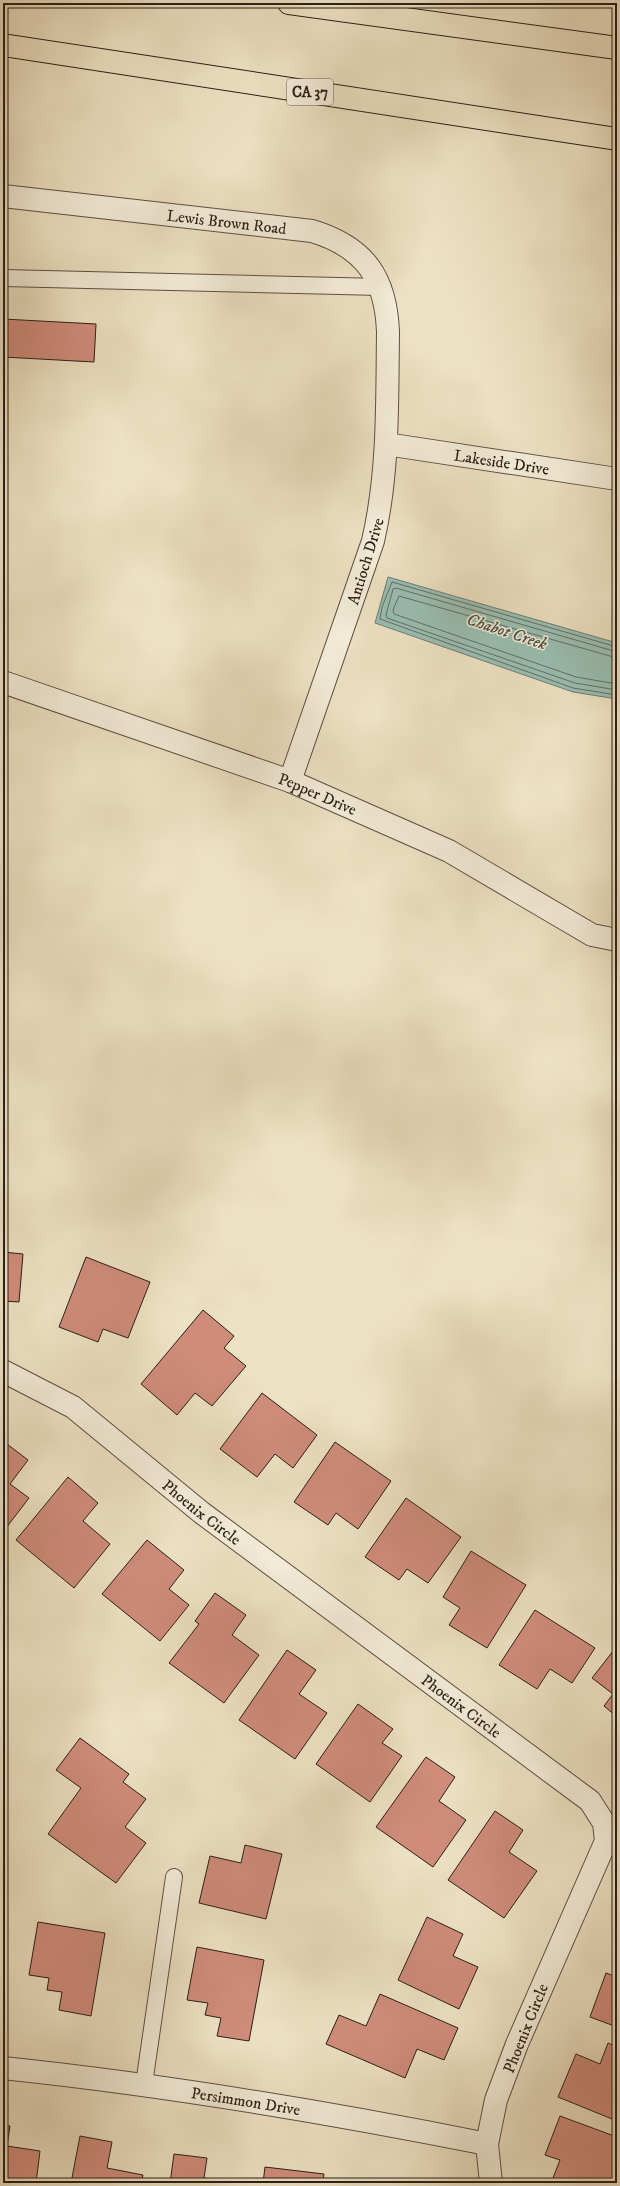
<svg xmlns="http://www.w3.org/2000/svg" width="620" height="2186" viewBox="0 0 620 2186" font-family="'IM FELL DW Pica',serif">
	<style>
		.water { fill: #99beb2; stroke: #6d7e74 }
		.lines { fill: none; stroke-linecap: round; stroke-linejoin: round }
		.shore { stroke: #626e64; stroke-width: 1 }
		.building { fill: #cf8c7b; stroke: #2a1f16 }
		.service-casing { stroke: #5b5041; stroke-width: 18 }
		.minor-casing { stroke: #5b5041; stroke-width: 24 }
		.motorway-casing { stroke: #2a1f16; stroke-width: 24 }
		.service { stroke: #f3ecd8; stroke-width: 16 }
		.minor { stroke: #f3ecd8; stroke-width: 22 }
		.motorway { stroke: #ede1c3; stroke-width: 22 }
		.labels { text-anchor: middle; stroke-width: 3; stroke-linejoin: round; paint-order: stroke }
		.shield { fill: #f3ecd8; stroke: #665c50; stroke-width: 1 }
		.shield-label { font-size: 15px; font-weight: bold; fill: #2a1f16 }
		.street-label { font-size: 16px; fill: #2a1f16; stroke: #f3ecd8 }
		.water-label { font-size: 17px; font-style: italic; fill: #4b4f45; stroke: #f3ecd8 }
	</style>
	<rect width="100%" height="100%" fill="#ede1c3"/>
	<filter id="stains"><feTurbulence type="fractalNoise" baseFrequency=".005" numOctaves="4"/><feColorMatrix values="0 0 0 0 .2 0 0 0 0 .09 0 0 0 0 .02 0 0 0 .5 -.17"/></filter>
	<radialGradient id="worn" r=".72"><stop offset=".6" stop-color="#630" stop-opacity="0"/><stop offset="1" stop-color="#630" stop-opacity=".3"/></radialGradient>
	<path class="water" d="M388 577 617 643V699L573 692 375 623Z"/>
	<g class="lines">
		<path class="shore" d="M617 647 392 582 382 607 380 619 573 688 617 695
			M617 652 396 588 393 589 386 615 387 618 575 683 617 690
			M617 658 399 596 393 610 394 614 576 677 617 684"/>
	</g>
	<path class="building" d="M3 319 96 324 94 362 3 357Z
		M3 1252 23 1254 19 1302 3 1301Z
		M86 1257 150 1282 128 1338 103 1329 98 1342 59 1327Z
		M203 1310 234 1336 224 1348 246 1366 212 1406 195 1393 177 1415 141 1384Z
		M262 1393 317 1435 293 1468 275 1454 257 1477 220 1449Z
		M3 1441 28 1460 10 1484 29 1498 6 1528 3 1526Z
		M335 1442 391 1481 358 1529 336 1513 328 1525 294 1502Z
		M68 1477 98 1503 83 1521 110 1544 74 1588 16 1540Z
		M406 1498 461 1537 428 1583 407 1569 399 1580 365 1557Z
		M147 1540 184 1570 169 1589 189 1605 160 1641 102 1594Z
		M471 1551 526 1585 487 1648 449 1625 460 1608 443 1597Z
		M215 1593 246 1615 232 1635 259 1655 224 1703 169 1663 199 1624 195 1621Z
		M535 1610 595 1648 572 1683 550 1669 537 1689 499 1665Z
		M617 1646V1717L604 1706 613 1694 592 1678Z
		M287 1650 316 1670 299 1694 327 1713 295 1759 239 1720Z
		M358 1704 393 1729 382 1743 402 1756 370 1802 316 1764Z
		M80 1738 129 1774 123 1782 146 1799 125 1827 146 1843 116 1883 48 1834 81 1788 56 1770Z
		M426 1757 455 1777 439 1801 466 1820 433 1867 376 1827Z
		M495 1811 523 1830 509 1852 537 1871 504 1918 448 1880Z
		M245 1845 282 1854 266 1919 199 1903 210 1856 241 1863Z
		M427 1917 463 1934 453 1956 478 1967 459 2009 398 1980Z
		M38 1922 105 1933 91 2016 59 2010 62 1992 47 1990 49 1978 29 1975Z
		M197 1947 264 1960 249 2041 217 2036 221 2018 205 2015 208 2003 187 2000Z
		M606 1973 617 1977V2027L590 2017Z
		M380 1994 458 2028 444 2060 417 2049 405 2078 326 2044 339 2015 366 2026Z
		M608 2043 617 2047V2121L558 2097 576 2054 600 2064Z
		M560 2116 617 2137V2167L611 2183H551L560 2160 545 2155Z
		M3 2125 10 2126 7 2146 40 2151 36 2183H3Z
		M80 2136 112 2142 107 2168 143 2175 141 2183H71Z
		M174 2154 207 2158 204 2178 219 2180V2183H170Z
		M265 2167 324 2174 323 2183H263Z"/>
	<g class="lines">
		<defs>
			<path id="service" d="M3 278 381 287
				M144 2084 174 1877"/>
			<g id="minor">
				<path id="s1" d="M3 196 312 231C365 247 386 278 388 332 387 402 389 472 373 541L290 781"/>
				<path id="s2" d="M386 444 617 479"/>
				<path id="s3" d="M3 682 290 781 449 851 592 935 617 940"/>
				<path id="s4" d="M3 1371 73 1407 202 1513 590 1801 604 1823 606 1841 517 2044 496 2100 487 2144 491 2183"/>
				<path id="s5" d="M3 2068C165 2085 327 2112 487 2144"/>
			</g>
			<path id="motorway" d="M289 3 617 48
				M3 45 617 139"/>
		</defs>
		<use href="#service" class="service-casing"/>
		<use href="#minor" class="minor-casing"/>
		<use href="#motorway" class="motorway-casing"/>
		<use href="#service" class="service"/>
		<use href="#minor" class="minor"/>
		<use href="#motorway" class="motorway"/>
	</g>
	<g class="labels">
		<rect class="shield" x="287" y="79" width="46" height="26" rx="3"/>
		<g class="shield-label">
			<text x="310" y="97">CA 37</text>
		</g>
		<g class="street-label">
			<text dy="6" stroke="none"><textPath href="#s1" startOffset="225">Lewis Brown Road</textPath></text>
			<text dy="6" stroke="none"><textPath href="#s2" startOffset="117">Lakeside Drive</textPath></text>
			<text transform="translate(365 561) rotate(-73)" y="6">Antioch Drive</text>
			<text dy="6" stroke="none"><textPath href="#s3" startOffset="334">Pepper Drive</textPath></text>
			<text dy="6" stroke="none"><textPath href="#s4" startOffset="245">Phoenix Circle</textPath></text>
			<text dy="6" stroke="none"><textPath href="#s4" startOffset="569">Phoenix Circle</textPath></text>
			<text transform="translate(525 2028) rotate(-68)" y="6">Phoenix Circle</text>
			<text dy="6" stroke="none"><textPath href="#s5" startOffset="245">Persimmon Drive</textPath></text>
		</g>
		<g class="water-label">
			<text transform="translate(507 631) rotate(18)" y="6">Chabot Creek</text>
		</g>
	</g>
	<rect width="620" height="2186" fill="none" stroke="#ede1c3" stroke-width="16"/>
	<rect x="4" y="4" width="612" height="2178" fill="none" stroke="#2a1f16" stroke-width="2"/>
	<rect x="8" y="8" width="604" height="2170" fill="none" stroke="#2a1f16"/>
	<rect width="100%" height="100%" filter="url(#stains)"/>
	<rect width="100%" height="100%" fill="url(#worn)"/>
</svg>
